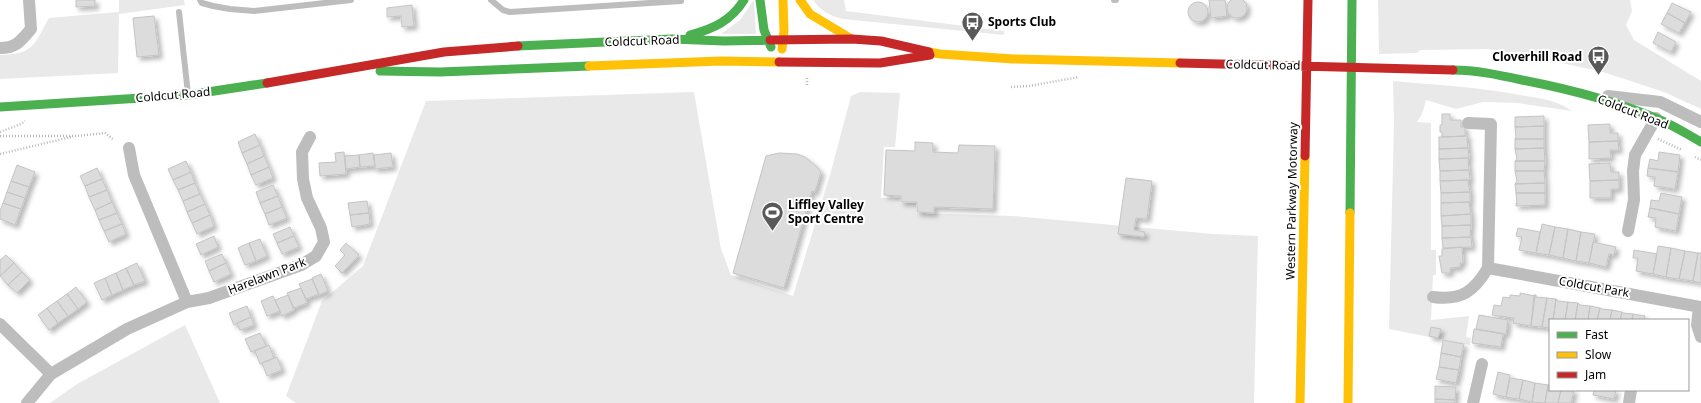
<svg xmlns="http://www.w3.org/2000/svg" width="1701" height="403" viewBox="0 0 1701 403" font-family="'Noto Sans',sans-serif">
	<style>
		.green { fill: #e9e9e9 }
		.building { fill: #dcdcdc; stroke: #c4c4c4; filter: url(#shadow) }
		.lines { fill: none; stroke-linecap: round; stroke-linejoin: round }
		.path { stroke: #b8b8b8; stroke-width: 2.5; stroke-dasharray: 1 2; stroke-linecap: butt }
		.lane { stroke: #bdbdbd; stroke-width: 6 }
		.street { stroke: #bdbdbd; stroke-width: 12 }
		.fast { stroke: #4caf50; stroke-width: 9 }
		.slow { stroke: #ffc107; stroke-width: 9 }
		.jam { stroke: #c62828; stroke-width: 9 }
		.labels { text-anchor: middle; stroke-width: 4; stroke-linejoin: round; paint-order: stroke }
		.poi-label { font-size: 12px; font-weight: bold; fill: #000; stroke: #fff; text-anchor: start }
		.street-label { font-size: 12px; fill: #000; stroke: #fff }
	</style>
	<defs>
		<filter id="shadow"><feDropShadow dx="3.5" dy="3.5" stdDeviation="2" flood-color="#0004"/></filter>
	</defs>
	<rect width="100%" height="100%" fill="#fff"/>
	<path class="green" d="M119 0H184L185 5 119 14 118 73 0 79V55C34 54 34 45 49 18L119 12Z
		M754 0 756 34H721L740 20Z
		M813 0H844L846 11 1004 31V35L843 19C830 16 821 11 813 0Z
		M1378 0H1630L1632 11 1626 25 1634 40 1701 81V109L1664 92 1603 72 1525 55 1488 49 1420 50 1417 53 1379 54Z
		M1393 81C1435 85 1478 87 1520 95 1538 98 1558 100 1572 111L1518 103 1483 102 1456 109 1426 100 1422 114 1417 122 1431 123V250H1436V275H1433L1431 320 1469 316 1466 337 1471 338 1470 345 1389 329 1394 122Z
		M694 92 721 249 731 275 793 296 830 175 851 96 860 92 900 93 895 147H884L881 198H900V203H916V213L1012 216 1213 234 1258 236 1254 403H296L286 396 322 301 363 266 426 101Z
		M185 325 220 403H50L77 384Z"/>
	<path class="building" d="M1227 8a10 10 0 1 1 20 0a10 10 0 1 1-20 0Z
		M76 0H95V6L76 7Z
		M1209 0H1225L1227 16 1211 18Z
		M1188 12a10 10 0 1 1 20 0a10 10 0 1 1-20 0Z
		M1672 3 1691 12 1685 23 1667 13Z
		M412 5 414 26 402 27 401 16 387 17V8Z
		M1667 13 1685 23 1679 33 1661 24Z
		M154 16 159 55 137 57 133 18Z
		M1658 32 1676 42 1671 52 1653 43Z
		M1442 114H1450V120H1461V127H1465V136L1442 137V132H1440V125H1442Z
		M1544 116V126L1515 127V117Z
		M1610 124V133H1618V141L1589 142 1588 125Z
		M1544 126V139H1515L1516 137 1515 127Z
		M255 134 260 145 242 153 238 142Z
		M1468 136V138H1467L1468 148 1439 149V137Z
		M1515 139H1544V148L1515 149Z
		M1618 141 1619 150H1610L1611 158 1589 159V142Z
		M915 142 933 143V152L958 153 959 145 995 146 993 209 934 207V213L917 212V202H901V196L884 195 886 150 915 151Z
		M260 145 264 156 247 164 242 153Z
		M1468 148 1469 158 1439 159V149Z
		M1544 148 1545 161H1515L1517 159 1515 149Z
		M344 152 346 174 320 176 319 163 336 162 335 153Z
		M1659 152 1680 155 1678 172 1648 168 1650 159 1658 161Z
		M373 153 375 166 360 167 359 155Z
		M391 153 393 167 375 169 374 155Z
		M779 153 797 154 805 157 816 166 821 172 815 192 812 191 784 288 733 273 766 156Z
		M359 155 360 167 346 169 345 156Z
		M264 156 269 167 251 175 247 164Z
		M1469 158 1468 160 1469 170 1440 171 1439 159Z
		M186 161 191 172 173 180 168 169Z
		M1515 161H1545L1544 171H1515Z
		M1610 163 1611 172H1619V180L1590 181 1589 164Z
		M17 165 35 172 29 187 11 181Z
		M269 167 273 178 256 185 251 175Z
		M97 168 102 179 85 186 80 176Z
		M1648 168 1678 172 1675 189 1654 186 1655 177 1647 176Z
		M1469 170 1470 180 1440 181V171Z
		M1515 171H1544L1545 183 1515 184 1517 181Z
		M191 172 195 183 178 190 173 180Z
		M1126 178 1152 181 1147 219 1136 218 1134 230 1145 232 1144 237 1118 234Z
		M102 179 107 190 89 197 85 186Z
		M1470 180 1468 182 1470 192 1441 193 1440 181Z
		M1619 180V189H1611V198H1590V181Z
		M11 181 29 187 25 198 7 192Z
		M195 183 200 194 183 201 178 190Z
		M1545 183V193H1516L1515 184Z
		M273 185 278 196 260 203 256 192Z
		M107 190 112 202 95 210 89 197Z
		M7 192 25 198 21 209 3 203Z
		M1470 192V202L1441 203V193Z
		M1516 193H1545V205L1516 206V203L1517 204Z
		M1661 193 1682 197 1679 214 1650 208 1651 200 1659 201Z
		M200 194 205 204 187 212 183 201Z
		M278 196 282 207 265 214 260 203Z
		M367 201 369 213 350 215 348 203Z
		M112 202 117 213 99 220 95 210Z
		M1470 202 1469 204 1471 214 1441 216V203Z
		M3 203 21 209 15 225 0 219V211Z
		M205 204 210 215 192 223 187 212Z
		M282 207 287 218 269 225 265 214Z
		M1650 208 1679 214 1676 231 1655 227 1656 218 1648 217Z
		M117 213 122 224 104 231 99 220Z
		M369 213 370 224 352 227 350 215Z
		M1471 214V225L1442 226 1441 216Z
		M210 215 214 226 197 234 192 223Z
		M122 224 126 234 109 242 104 231Z
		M1542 224 1555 227 1549 255 1536 253Z
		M1471 225 1470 235 1471 237 1442 238V226Z
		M290 227 294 236 277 243 273 234Z
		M1555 227 1568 229 1563 258 1549 255Z
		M1518 228 1540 232 1536 253 1519 250 1522 237 1516 236Z
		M1568 229 1581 232 1576 261 1563 258Z
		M1581 232 1595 234 1589 263 1576 261Z
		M214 236 218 247 201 255 196 244Z
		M294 236 299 247 282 254 277 243Z
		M1471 237 1472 247 1443 248 1442 238Z
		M260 239 267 256 256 261 249 243Z
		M1593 242 1616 247 1614 255 1609 254 1606 267 1589 263Z
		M249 243 256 261 245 265 238 248Z
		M346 243 359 255 342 273 335 266 345 255 340 250Z
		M1658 246 1671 248 1666 277 1653 274Z
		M1462 247 1463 263H1460V267L1450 268V273H1442L1439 256H1442V249Z
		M1671 248 1685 251 1679 279 1666 277Z
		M1634 250 1657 254 1653 274 1636 271 1638 258H1633Z
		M1685 251 1698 253 1693 281 1679 279Z
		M1698 253H1701V283L1693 281Z
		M222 254 226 263 209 271 205 261Z
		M6 255 14 263 0 276V260Z
		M14 263 22 272 8 285 0 276Z
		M137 263 145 281 134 285 126 268Z
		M226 263 231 274 214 282 209 271Z
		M126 268 134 285 123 290 116 273Z
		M22 272 30 280 17 293 8 285Z
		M116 273 123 290 112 295 105 278Z
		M321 274 328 291 319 295 312 278Z
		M105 278 112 295 102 300 94 283Z
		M312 279 319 294 306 299 299 284Z
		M76 287 87 302 78 309 67 294Z
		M301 288 307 303 294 308 287 293Z
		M1520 293 1535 296 1531 326 1513 323 1514 318 1492 315 1494 305 1501 306 1503 297 1510 298V295L1520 296Z
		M67 294 78 309 68 316 57 301Z
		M288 295 294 310 282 316 275 300Z
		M1534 295H1536V297L1547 298 1542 327 1531 326Z
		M273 296 280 311 267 316 261 301Z
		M1547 298 1556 299 1553 320H1550V328L1542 327Z
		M1556 299 1558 301 1568 302 1565 320H1553Z
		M57 301 68 316 58 323 47 308Z
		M1568 302 1578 303 1575 320H1565Z
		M1578 303 1580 305 1590 306 1588 320H1575Z
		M247 306 251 317 234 325 229 313Z
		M1590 306 1600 308 1597 320H1588Z
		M47 308 58 323 49 330 38 315Z
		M1600 308 1602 309 1612 310 1610 320H1597Z
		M1612 310 1622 312 1620 320H1610Z
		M1622 312 1623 313 1633 314 1632 320H1620Z
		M1633 314 1645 316 1644 320H1632Z
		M1479 315 1508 320 1506 334 1476 329Z
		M251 317 254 325 240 330 237 323Z
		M1431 327 1441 329 1438 338 1429 336Z
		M1474 329 1503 334 1501 347 1472 343Z
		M260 333 266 346 251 352 245 339Z
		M1443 340 1464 344 1461 357 1441 353Z
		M269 345 274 358 260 364 255 351Z
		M1441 353 1461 357 1459 370 1439 367Z
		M277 357 282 370 267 376 262 363Z
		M1439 367 1459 370 1456 383 1436 379Z
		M1498 372 1510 375 1506 397 1493 394Z
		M1510 378 1523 380 1519 399 1506 397Z
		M1523 380 1535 383 1532 402 1519 399Z
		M1535 383 1548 385 1545 403 1532 402Z
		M1548 385H1550V390H1561L1558 403H1545Z
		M1435 386 1456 387 1455 400 1435 399Z
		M1561 390H1574L1571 403H1558Z
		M1594 390H1616L1614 399 1593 395Z
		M1435 399 1455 400V403H1435Z"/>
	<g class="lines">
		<path class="path" d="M807 78V85
			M1011 87 1029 86 1079 77
			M0 132 21 124 25 121
			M0 136H76L105 133 114 140
			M1658 139 1682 150
			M0 154 71 137
			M1695 157 1701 160"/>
		<path class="lane" d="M200 0 202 3 213 6 230 9 254 11 351 0
			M491 0 503 10 510 12 681 1
			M1114 0H1116
			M179 12 188 94"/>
		<path class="street" d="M0 48C16 48 21 41 31 29L29 0
			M1608 96 1660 102 1701 122
			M1468 123 1491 124 1488 268
			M129 148 134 175 187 302
			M1628 231 1634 200 1633 171 1635 155 1656 118
			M1433 297C1462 301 1474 291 1488 268L1701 307
			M1699 307 1697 325 1701 337
			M0 324 51 374
			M27 403 51 374 127 329 187 302 209 298 301 265 316 256 324 242 321 228 307 198 303 179 302 152 310 137
			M1473 403 1482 364
			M1629 403 1631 390"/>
		<path class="fast" d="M760 0 764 30 771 47
			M690 35C713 29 731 21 744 0
			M518 46 671 39 724 41 770 40
			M1453 70C1476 70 1499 75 1522 80 1569 89 1616 101 1660 120 1675 126 1688 135 1701 142
			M380 71 440 72 589 66
			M0 107 188 95 267 83
			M1350 213 1352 0"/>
		<path class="slow" d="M800 0 810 14 850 38
			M782 49 784 31 783 0
			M929 52 940 54 1013 59 1180 63
			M589 66 721 61 779 62
			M1300 403 1305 156
			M1348 403 1350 213"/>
		<path class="jam" d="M770 40 852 39 881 41 929 52
			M779 62 880 63 930 55
			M1180 63 1453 70
			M267 83 444 52 518 46
			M1305 156 1308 0"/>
	</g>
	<defs>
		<symbol id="bus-pin" viewBox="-11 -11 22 30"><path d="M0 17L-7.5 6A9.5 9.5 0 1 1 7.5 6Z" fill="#595959" stroke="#fff"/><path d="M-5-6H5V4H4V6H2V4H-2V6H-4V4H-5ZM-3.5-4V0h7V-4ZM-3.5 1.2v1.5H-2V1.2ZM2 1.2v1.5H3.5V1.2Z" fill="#fff"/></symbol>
		<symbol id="stadium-pin" viewBox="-11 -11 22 30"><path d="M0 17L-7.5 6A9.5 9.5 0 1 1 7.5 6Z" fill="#595959" stroke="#fff"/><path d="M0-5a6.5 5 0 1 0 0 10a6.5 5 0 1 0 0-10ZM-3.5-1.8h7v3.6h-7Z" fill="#fff"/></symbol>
	</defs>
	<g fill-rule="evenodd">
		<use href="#bus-pin" x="960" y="10" width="25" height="34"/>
		<use href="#bus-pin" x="1586" y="44" width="25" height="34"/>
		<use href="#stadium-pin" x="760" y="200" width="25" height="34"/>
	</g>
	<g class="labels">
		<g class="poi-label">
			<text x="988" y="26">Sports Club</text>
			<text x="1582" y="61" text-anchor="end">Cloverhill Road</text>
			<text x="788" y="209">Liffley Valley<tspan x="788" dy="14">Sport Centre</tspan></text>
		</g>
		<g class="street-label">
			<text transform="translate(642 41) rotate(-2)" y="4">Coldcut Road</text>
			<text transform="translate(1263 65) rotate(1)" y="4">Coldcut Road</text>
			<text transform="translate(173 95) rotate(-5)" y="4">Coldcut Road</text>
			<text transform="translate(1633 112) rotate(21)" y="4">Coldcut Road</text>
			<text transform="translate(1292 201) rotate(-89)" y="4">Western Parkway Motorway</text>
			<text transform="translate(267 276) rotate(-21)" y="4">Harelawn Park</text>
			<text transform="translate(1594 287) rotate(10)" y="4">Coldcut Park</text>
		</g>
	</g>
	<rect x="1549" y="319" width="140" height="72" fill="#ffffff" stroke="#999999"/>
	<rect x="1557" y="332" width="20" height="6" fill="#4caf50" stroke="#999999"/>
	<text x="1585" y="339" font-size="12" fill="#000000">Fast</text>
	<rect x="1557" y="352" width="20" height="6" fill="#ffc107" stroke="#999999"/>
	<text x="1585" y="359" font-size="12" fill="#000000">Slow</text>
	<rect x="1557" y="372" width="20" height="6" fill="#c62828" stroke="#999999"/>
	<text x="1585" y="379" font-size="12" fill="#000000">Jam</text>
</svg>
